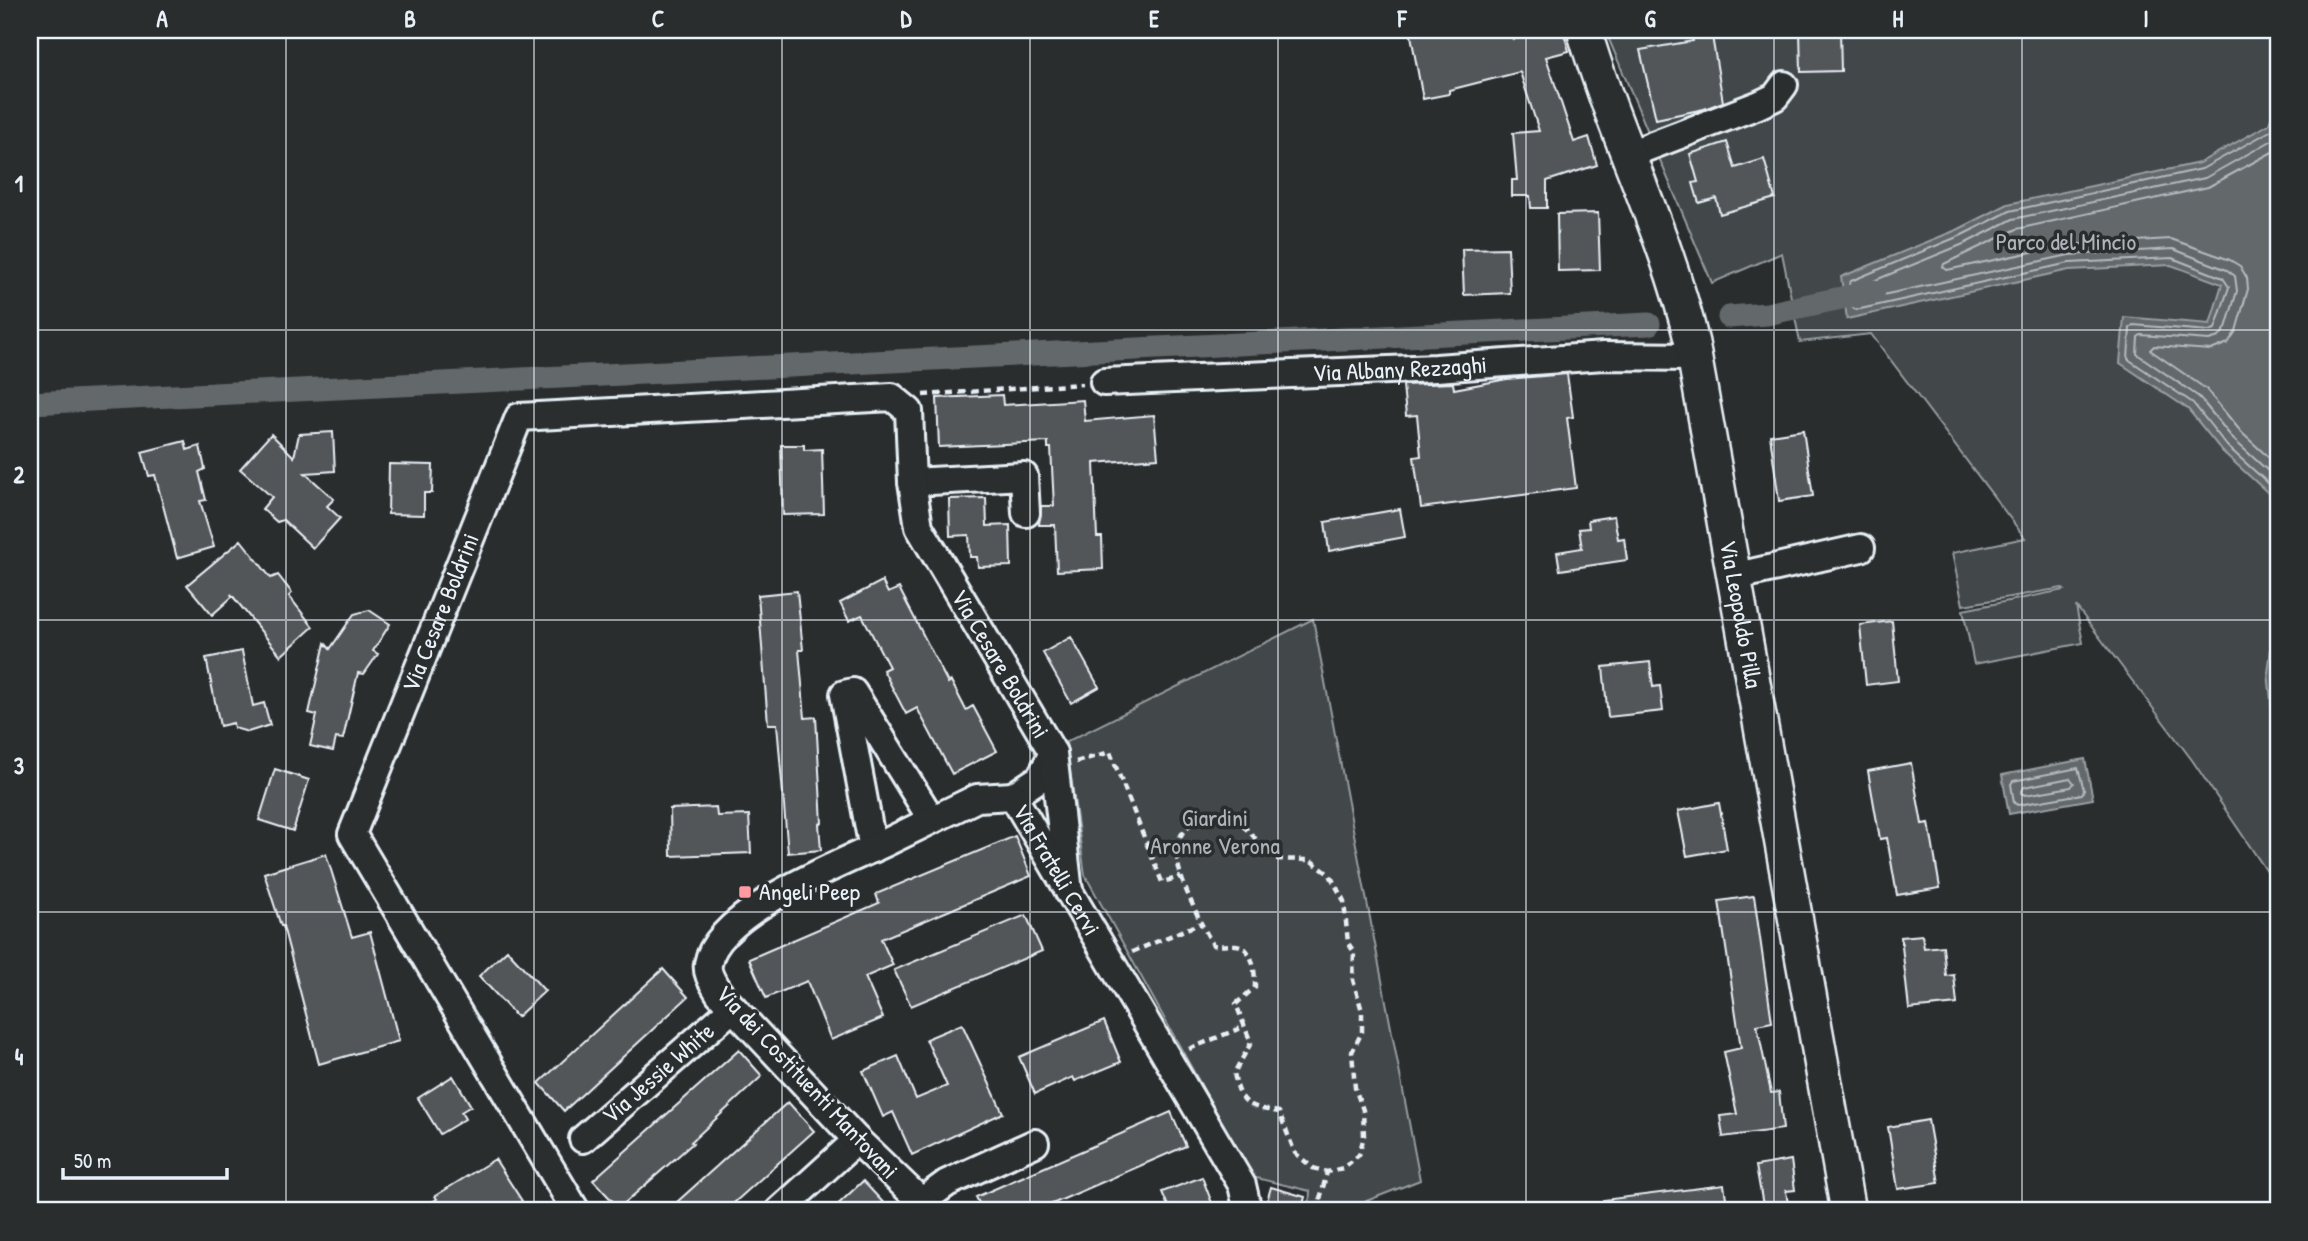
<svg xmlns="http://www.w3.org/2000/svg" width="2308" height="1241" viewBox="0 0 2308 1241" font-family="'Patrick Hand',sans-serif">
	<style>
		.green { fill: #424648; stroke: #959ca0; stroke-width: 2 }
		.water { fill: #63686b; stroke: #989fa3; stroke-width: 2 }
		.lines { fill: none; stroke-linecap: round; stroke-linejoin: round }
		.shore { stroke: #b3bac0; stroke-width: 2 }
		.canal { stroke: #63686b; stroke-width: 23 }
		.building { fill: #535759; stroke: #e8f1f8; stroke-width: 2 }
		.minor-casing { stroke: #e8f1f8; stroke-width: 32 }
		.major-casing { stroke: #e8f1f8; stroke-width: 38 }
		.path { stroke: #e8f1f8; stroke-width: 4.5; stroke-dasharray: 7 5; stroke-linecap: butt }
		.minor { stroke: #2a2d2e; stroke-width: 26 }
		.major { stroke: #2a2d2e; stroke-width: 33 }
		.grid { fill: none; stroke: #e8f1f8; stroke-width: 2; stroke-opacity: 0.55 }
		.poi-dot { fill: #ff9aa2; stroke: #2a2d2e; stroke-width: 2.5 }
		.labels { text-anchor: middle; stroke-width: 7; stroke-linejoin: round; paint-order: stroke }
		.park-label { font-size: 24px; fill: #aeb5ba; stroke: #2a2d2e }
		.street-label { font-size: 24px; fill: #e8f1f8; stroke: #2a2d2e }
		.poi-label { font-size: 24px; fill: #e8f1f8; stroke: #2a2d2e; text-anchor: start }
		.neatline { fill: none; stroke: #e8f1f8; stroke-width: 2.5 }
		.grid-label { font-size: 23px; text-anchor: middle; font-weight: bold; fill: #e8f1f8 }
	</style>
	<rect width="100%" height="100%" fill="#2a2d2e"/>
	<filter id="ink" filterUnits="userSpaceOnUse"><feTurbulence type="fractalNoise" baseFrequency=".0143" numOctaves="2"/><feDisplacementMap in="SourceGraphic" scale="14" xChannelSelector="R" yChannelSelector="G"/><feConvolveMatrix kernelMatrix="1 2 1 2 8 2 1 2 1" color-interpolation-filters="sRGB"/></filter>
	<g filter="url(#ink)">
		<path class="green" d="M1605 30H2278V888L2192 760 2076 606 2083 643 1974 664 1963 610 2064 590 2062 588 1963 605 1952 553 2025 538 1871 334 1800 342 1782 253 1712 283Z
			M1313 619 1420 1180 1341 1211H1309L1310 1191 1252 1177 1085 875 1066 742Z"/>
		<path class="water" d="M2278 96V502L2222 451 2188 409 2120 363 2124 317 2210 324 2222 284 2171 265 2069 270 1847 319 1841 277 1959 229 2008 204 2199 163 2269 124Z
			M2278 592V766L2268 673Z
			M2085 759 2093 799 2009 814 2002 775Z"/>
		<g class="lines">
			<path class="shore" d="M2278 118 2272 130 2202 169 2010 211 1962 235 1851 281 1849 284 1852 307 1856 310 2069 263 2172 258 2223 278 2229 287 2215 329 2209 331 2133 325 2130 328 2128 359 2193 403 2227 446 2278 492
				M2278 137 2205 178 2013 219 1966 243 1861 286 1859 290 1860 297 1864 299 2069 255 2173 249 2227 270 2235 276 2237 291 2226 328 2219 337 2209 340 2141 335 2138 337 2137 354 2199 397 2234 440 2278 480
				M2278 149 2208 187 2017 229 1944 264 1943 267 1947 270 2065 245 2171 239 2230 260 2240 266 2247 278 2248 289 2236 331 2228 343 2211 350 2154 346 2150 350 2206 389 2242 433 2278 466
				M2078 768 2084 790 2082 794 2018 805 2014 803 2011 784 2013 781Z
				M2070 778 2074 783 2071 787 2025 795 2021 793 2024 787Z"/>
			<path class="canal" d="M1729 317 1767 314 1874 291
				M30 403 1649 324"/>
		</g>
		<path class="building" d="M1410 30H1512L1513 39 1546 30H1563L1569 51 1546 57 1574 142 1589 137 1597 165 1547 181V208H1531L1530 196H1512V180H1517L1513 133 1539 131 1520 72 1449 90V94L1423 99Z
			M1691 30H1711L1723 102 1704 109 1656 119 1640 50 1693 41Z
			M1800 30H1840L1841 71 1801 72Z
			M1727 142 1735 168 1764 159 1775 198 1720 214 1716 198 1699 203 1693 183 1698 182 1690 154Z
			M1598 213 1600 270 1558 271 1557 214Z
			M1508 248 1510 293 1464 295 1462 249Z
			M1567 374 1573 417 1567 418 1576 488 1421 508 1414 457 1421 456 1417 415 1406 416 1403 385 1453 383 1454 389 1507 379Z
			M1002 395 1003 405 1083 400 1085 421 1154 415 1158 458 1094 463 1097 537H1102L1103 569 1057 571 1055 525H1039L1041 506H1054L1051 448H1048V442L939 447 937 398Z
			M1803 430 1813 496 1779 501 1770 435Z
			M333 432 335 471 305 473 334 499 327 506 340 518 313 548 283 520 277 522 262 509 272 497 240 469 271 434 294 457 299 434Z
			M185 441 187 450 200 446 205 469 199 472 206 500 200 501 214 547 177 558 155 475 149 476 142 452Z
			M781 445H804V450L822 449 824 514 783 515Z
			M389 464 433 465 432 493H424V515L388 514Z
			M986 498 987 526 1010 525 1011 566 978 567 977 557H970L969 535 950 536 949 499Z
			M1400 509 1405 537 1329 551 1325 522Z
			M1614 516 1618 539 1624 538 1627 560 1560 570 1557 552 1582 548 1579 529 1589 528 1588 520Z
			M241 540 271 578 278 575 292 593 289 596 313 627 281 656 231 594 232 597 212 615 187 585Z
			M882 581 888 593 899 588 948 683 951 681 966 710 973 706 997 751 952 774 917 708 906 714 883 670 889 667 862 615 849 621 840 603Z
			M797 591 803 650H799L805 718 816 717 822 823 819 824 821 850 788 853 777 724H768L758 595Z
			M369 610 390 624 373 651 378 654 364 674 358 673 343 739 336 738 333 751 310 746 317 715 309 713 325 643 330 649 354 614Z
			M1892 621 1898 681 1866 685 1860 625Z
			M1071 637 1099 687 1071 703 1043 653Z
			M242 651 253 706 264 703 270 725 248 732 234 728 233 723 220 726 206 658Z
			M1650 662 1653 687 1660 686 1663 711 1608 717 1603 667Z
			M1911 763 1922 824 1929 823 1940 888 1897 895 1887 838 1880 839 1868 771Z
			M275 769 309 780 293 831 259 820Z
			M1719 803 1727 849 1687 856 1678 811Z
			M716 807 717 816 749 815 751 853 671 856 670 809Z
			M1015 836 1031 876 881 939 893 965 865 977 883 1018 831 1040 807 981 766 998 749 959 879 903 876 894Z
			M326 854 352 937 370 932 399 1041 319 1064 283 926H281L264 873Z
			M1754 896 1772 1022 1757 1025 1771 1093 1779 1092 1783 1129 1723 1137 1720 1116 1737 1114 1724 1052 1741 1048 1719 901Z
			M1026 915 1042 951 911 1006 894 970Z
			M1922 935 1924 948 1943 946 1946 976 1954 975 1957 1004 1909 1009 1901 937Z
			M507 950 545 991 517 1017 479 976Z
			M663 969 688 997 564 1111 539 1083Z
			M1104 1021 1121 1062 1075 1081 1073 1077 1035 1094 1019 1057Z
			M962 1024 1003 1113 912 1155 893 1112 883 1117 863 1071 898 1056 916 1099 947 1086 926 1039Z
			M739 1050 762 1076 691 1142 693 1143 619 1208 593 1180Z
			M453 1076 471 1106 461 1112 465 1119 440 1134 418 1098Z
			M788 1102 814 1131 725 1211H667Z
			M1171 1112 1186 1146 1036 1211H983L976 1197Z
			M1928 1120 1939 1183 1898 1189 1888 1127Z
			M495 1159 522 1201 506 1211H416L437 1199 435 1196Z
			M1791 1160 1795 1190 1786 1191 1789 1211H1764L1756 1166Z
			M1202 1177 1215 1211H1170L1162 1192Z
			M863 1181 891 1211H831Z
			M1724 1185 1728 1211H1604L1603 1200Z
			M1271 1187 1305 1197 1301 1211H1277L1265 1208Z"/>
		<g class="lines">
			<defs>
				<g id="minor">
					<path d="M1627 155 1758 105 1775 97 1784 85"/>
					<path id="s1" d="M1104 382 1436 368 1604 356 1694 357"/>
					<path d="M912 482 1024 476 1026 513"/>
					<path d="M1733 577 1861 548"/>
					<path d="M1013 796 1040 778 1053 753"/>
					<path d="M873 849 844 694 853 692 932 820"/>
					<path id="s2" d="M583 1139 733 1008"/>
					<path d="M921 1202 947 1183 1035 1143"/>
					<path id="s3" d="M576 1211 352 834 519 417 892 397 909 411 912 482 919 527 1053 753 1069 892"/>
					<path d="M779 1211 857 1140"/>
					<path id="s4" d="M931 1211 857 1140 719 993C714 984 706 974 708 964 716 912 842 863 885 843 916 828 946 813 977 798L1013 796 1242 1185 1248 1211"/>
				</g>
				<g id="major">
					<path id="s5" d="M1584 30C1615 136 1667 235 1692 343L1848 1211"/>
				</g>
			</defs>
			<use href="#minor" class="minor-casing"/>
			<use href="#major" class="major-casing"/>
			<path class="path" d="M923 395 1082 384
				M1076 762 1110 752 1162 882 1181 877
				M1132 952 1201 923 1213 945C1220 946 1228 945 1236 945 1254 947 1255 973 1255 987L1236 1004 1251 1043 1234 1073C1240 1105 1249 1107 1279 1112L1295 1153 1313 1168 1327 1172 1343 1168 1359 1155 1364 1136 1363 1110 1355 1088 1352 1052 1362 1032V1011L1353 980 1354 952 1348 943 1344 901 1330 875 1310 860 1274 859C1260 847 1252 830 1235 821 1223 815 1210 815 1198 820 1156 840 1188 893 1201 923
				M1189 1049 1243 1027
				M1317 1211 1327 1172"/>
			<use href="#minor" class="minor"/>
			<use href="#major" class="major"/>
		</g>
	</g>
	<path class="grid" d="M286 30V1211M534 30V1211M782 30V1211M1030 30V1211M1278 30V1211M1526 30V1211M1774 30V1211M2022 30V1211M30 330H2278M30 620H2278M30 912H2278"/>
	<rect class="poi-dot" x="738" y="885" width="14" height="14" rx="3.5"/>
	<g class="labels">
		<g class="park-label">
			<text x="2066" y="250">Parco del Mincio</text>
			<text x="1215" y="826">Giardini<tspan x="1215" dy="28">Aronne Verona</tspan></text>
		</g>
		<g class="street-label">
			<text dy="8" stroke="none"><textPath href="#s1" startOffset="296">Via Albany Rezzaghi</textPath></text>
			<text dy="8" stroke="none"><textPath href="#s3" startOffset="677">Via Cesare Boldrini</textPath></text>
			<text dy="8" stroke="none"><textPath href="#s5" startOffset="607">Via Leopoldo Pilla</textPath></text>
			<text dy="8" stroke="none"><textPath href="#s3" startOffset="1559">Via Cesare Boldrini</textPath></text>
			<text dy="8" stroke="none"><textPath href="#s4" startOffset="780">Via Fratelli Cervi</textPath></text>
			<text dy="8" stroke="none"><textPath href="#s2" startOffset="100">Via Jessie White</textPath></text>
			<text transform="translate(807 1082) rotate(47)" y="8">Via dei Costituenti Mantovani</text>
		</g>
		<g class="poi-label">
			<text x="759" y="900">Angeli Peep</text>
		</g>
	</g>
	<rect width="2308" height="1241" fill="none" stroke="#2a2d2e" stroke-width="77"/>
	<path d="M63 1168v10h164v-10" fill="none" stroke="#e8f1f8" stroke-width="3.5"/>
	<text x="74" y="1168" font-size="21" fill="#e8f1f8" stroke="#2a2d2e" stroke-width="5" paint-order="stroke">50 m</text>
	<rect x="38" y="38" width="2232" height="1164" class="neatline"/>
	<g class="grid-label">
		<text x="162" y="27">A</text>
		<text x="410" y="27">B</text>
		<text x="658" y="27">C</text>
		<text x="906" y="27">D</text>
		<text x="1154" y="27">E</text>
		<text x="1402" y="27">F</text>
		<text x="1650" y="27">G</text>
		<text x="1898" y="27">H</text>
		<text x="2146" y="27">I</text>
		<text x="19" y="192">1</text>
		<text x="19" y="483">2</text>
		<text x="19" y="774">3</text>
		<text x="19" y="1065">4</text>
	</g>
</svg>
